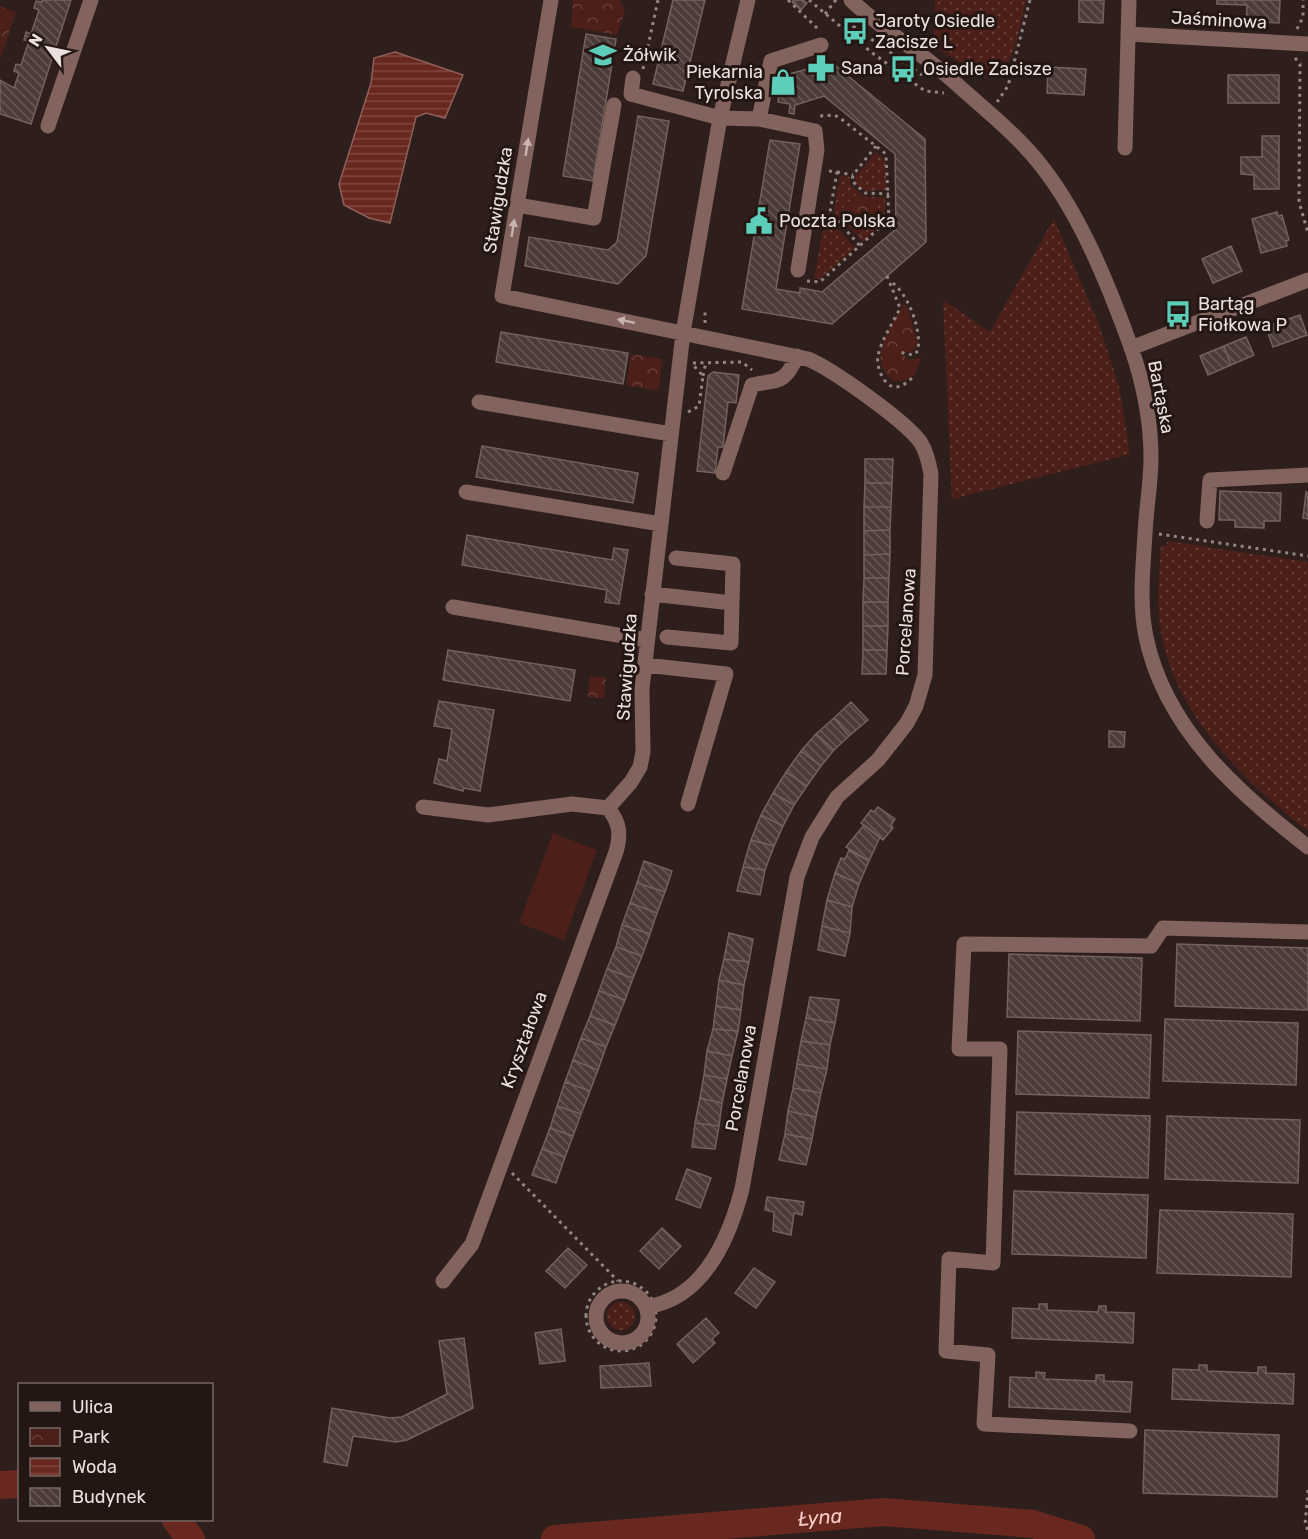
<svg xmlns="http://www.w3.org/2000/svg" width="1308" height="1539" viewBox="0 0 1308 1539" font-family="Rubik,sans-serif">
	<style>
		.grass { fill: url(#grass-dots) }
		.park { fill: url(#park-crowns) }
		.pitch { fill: #4d1f19 }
		.water { fill: url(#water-rules); stroke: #8f5f59; stroke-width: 1.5 }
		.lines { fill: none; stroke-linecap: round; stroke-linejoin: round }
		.river { stroke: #682820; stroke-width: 28 }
		.building { fill: url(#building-back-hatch); stroke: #73615d; stroke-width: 1.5 }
		.path { stroke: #928583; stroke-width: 3; stroke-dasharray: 3 4.5; stroke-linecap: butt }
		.minor { stroke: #83635d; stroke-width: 15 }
		.oneway { fill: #c7b4b1 }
		.labels { text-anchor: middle; stroke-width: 6; stroke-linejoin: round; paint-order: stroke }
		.street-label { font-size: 18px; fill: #ebe0de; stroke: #241613 }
		.poi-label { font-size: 18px; fill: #ebe0de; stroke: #241613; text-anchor: start }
		.water-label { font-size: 20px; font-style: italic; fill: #f8cdc6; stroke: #241613 }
	</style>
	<defs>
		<pattern id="grass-dots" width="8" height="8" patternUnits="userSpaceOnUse" patternTransform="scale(1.5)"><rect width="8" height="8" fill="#4d1f19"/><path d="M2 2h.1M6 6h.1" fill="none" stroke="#673f3a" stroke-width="1.8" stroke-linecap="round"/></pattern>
		<pattern id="park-crowns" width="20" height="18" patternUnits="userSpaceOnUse" patternTransform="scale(1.5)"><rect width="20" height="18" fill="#4d1f19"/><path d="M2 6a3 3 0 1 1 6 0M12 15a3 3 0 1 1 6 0" fill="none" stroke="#673f3a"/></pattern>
		<pattern id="water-rules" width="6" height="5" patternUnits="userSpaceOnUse" patternTransform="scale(1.5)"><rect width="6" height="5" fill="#682820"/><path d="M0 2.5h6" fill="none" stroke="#7e4740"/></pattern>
		<pattern id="building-back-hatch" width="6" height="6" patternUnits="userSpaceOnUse" patternTransform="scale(1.5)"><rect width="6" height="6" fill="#4c3c39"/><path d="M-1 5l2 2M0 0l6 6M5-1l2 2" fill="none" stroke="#665855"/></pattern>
	</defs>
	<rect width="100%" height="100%" fill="#2e1f1c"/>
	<path class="grass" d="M935 0H1026C1020 22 1014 84 982 77L934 46Z
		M876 152 886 161V190L865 191 855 183V177Z
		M840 176 850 177V184L859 192 836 215 834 208Z
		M878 197H885C886 223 882 225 863 242L859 237 876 220Z
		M826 215 855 248 820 279 814 278Z
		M1054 219 1099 325 1119 386 1130 454 952 499 943 300 990 332Z
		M1167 541 1308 562V831C1247 784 1177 717 1162 637 1156 608 1159 575 1161 545L1167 546Z
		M607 1316a14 14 0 1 1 28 0a14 14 0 1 1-28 0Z"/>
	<path class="park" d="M573 0H620L625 12 617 35 571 27Z
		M0 6 16 12 0 60Z
		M859 192 863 196 878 197 876 220 859 237 836 215Z
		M906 304 918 344 911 352 900 353 910 360 921 357 915 375 902 381H894C865 361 890 329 902 306Z
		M631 354 662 359 659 391 626 385Z
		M590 676 606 678 604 698 588 697Z"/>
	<path class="pitch" d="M553 833 597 850 564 940 519 923Z"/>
	<path class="water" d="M395 52 463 75 445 118 426 113 416 117 390 223 369 218 344 205 339 184 371 83 374 58Z"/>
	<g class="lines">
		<g class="river">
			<path d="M0 1485 20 1484"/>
			<path d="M176 1520 191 1539"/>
			<path id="s1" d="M555 1539 884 1512 1033 1524 1081 1539"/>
		</g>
	</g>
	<path class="building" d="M42 0H71L31 124 0 114V80L14 88 19 73 14 71 16 64 21 65 29 41 24 40 26 32 31 34 39 10 34 8 36 1 42 2Z
		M673 0H705L683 91 653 84Z
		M794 0H803L807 3 801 10 792 2Z
		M1079 0H1104L1103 23 1079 22Z
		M1217 0H1280L1279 23 1246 21 1247 5 1217 4Z
		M586 34 616 39 593 181 563 176Z
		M831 62 925 139 926 242 832 324 742 309 770 140 800 144 776 289 800 293V288L822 292 896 229 895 154 824 96 795 105 794 114 789 113 790 104 778 102 782 76Z
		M1048 67 1086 69 1084 95 1047 93Z
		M1228 75H1279V103H1228Z
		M638 116 669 121 646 256 618 284 525 266 529 237 608 250 617 242Z
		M1262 136H1279V189H1254V175L1241 174V157H1262Z
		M1277 212 1278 216 1282 215 1289 240 1286 241 1287 246 1261 253 1252 219Z
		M1231 246 1242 271 1213 283 1202 259Z
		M1300 315 1307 335 1273 347 1266 327Z
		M501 332 628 353 623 384 496 362Z
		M1246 337 1254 355 1231 365 1224 346Z
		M1224 346 1231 365 1208 375 1200 356Z
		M713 372 739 375 736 403 728 402 723 447H718L715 473 697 471 708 376Z
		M482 446 638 473 633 503 476 477Z
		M865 459H893L892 483H865Z
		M865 483H892L891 507H864Z
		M1220 491 1281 493 1280 521H1264V528L1235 527V520H1219Z
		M1306 492 1308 493V519L1303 518Z
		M864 507H891L890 530 864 531Z
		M890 530V554L864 555V531Z
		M467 535 612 560 614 548 628 550 619 604 605 602 607 590 462 565Z
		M890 554 889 578H864V555Z
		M864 578H889L888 602H863Z
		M863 602H888V626H863Z
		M863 626H888L887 650H863Z
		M448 650 575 670 570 701 443 680Z
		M863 650H887L886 674H862Z
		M439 701 494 710 480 791 464 788 463 791 434 783 439 759 447 761 452 729 434 726Z
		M851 702 868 720 849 736 834 718Z
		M834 718 849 736 834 750 816 734Z
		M1109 731 1125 732 1124 747H1109Z
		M816 734 834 750 821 766 801 751Z
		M801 751 821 766 807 786 786 772Z
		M786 772 807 786 794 805 773 793Z
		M773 793 794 805 783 826 761 815Z
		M878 807 895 819 891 825 893 828 883 840 861 823 871 810 874 812Z
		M761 815 783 826 774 846 751 840Z
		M864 825 880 837 869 861 846 847Z
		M751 840 774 846 765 870 743 867Z
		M849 850 869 861 859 884 835 873 841 858 845 859Z
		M644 861 672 871 665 892 637 883Z
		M743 867 765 870 760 895 737 891Z
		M835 873 859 884 852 907 827 900Z
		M637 883 665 892 657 913 630 903Z
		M827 900 852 907 850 933 822 926Z
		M630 903 657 913 650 934 622 925Z
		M622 925 650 934 642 956 616 947Z
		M822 926 850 933 845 956 818 950Z
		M729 933 753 939 749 962 724 959Z
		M1177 944 1308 948V1010L1175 1006Z
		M616 947 642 956 633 978 607 969Z
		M1009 954 1142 958 1140 1021 1007 1017Z
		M724 959 749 962 744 985 719 980Z
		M607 969 633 978 625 1000 599 991Z
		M719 980 744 985 741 1010 716 1006Z
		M599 991 625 1000 615 1025 590 1016Z
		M810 997 839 1000 835 1023 806 1018Z
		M716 1006 741 1010 738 1031 713 1029Z
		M590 1016 615 1025 606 1047 581 1038Z
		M806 1018 835 1023 830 1045 801 1041Z
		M1165 1019 1298 1023 1296 1085 1163 1081Z
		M713 1029 738 1031 732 1056 707 1051Z
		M1018 1031 1151 1035 1149 1098 1016 1094Z
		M581 1038 606 1047 598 1070 573 1060Z
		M801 1041 830 1045 827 1069 797 1064Z
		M707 1051 732 1056 727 1079 704 1075Z
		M573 1060 598 1070 590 1091 565 1082Z
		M797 1064 827 1069 821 1093 793 1088Z
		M704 1075 727 1079 722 1103 700 1098Z
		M565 1082 590 1091 581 1114 557 1106Z
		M793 1088 821 1093 816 1117 788 1111Z
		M700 1098 722 1103 719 1126 695 1123Z
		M557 1106 581 1114 573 1136 550 1128Z
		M788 1111 816 1117 812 1139 785 1134Z
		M1017 1112 1150 1116 1148 1178 1015 1174Z
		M1167 1116 1300 1120 1298 1183 1165 1179Z
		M695 1123 719 1126 715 1149 692 1147Z
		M550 1128 573 1136 565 1157 542 1149Z
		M785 1134 812 1139 806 1165 779 1160Z
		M542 1149 565 1157 556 1183 532 1175Z
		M687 1169 711 1178 700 1208 676 1199Z
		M1014 1191 1148 1195 1146 1258 1012 1254Z
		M767 1197 804 1202 802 1215 794 1213 791 1235 773 1231 774 1212 765 1210Z
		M1160 1210 1293 1214 1291 1277 1157 1273Z
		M662 1228 681 1246 659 1269 640 1251Z
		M568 1248 587 1265 565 1288 546 1271Z
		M754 1268 775 1282 756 1308 735 1293Z
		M1039 1304H1047V1310L1098 1312 1099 1306H1106V1312L1134 1313 1133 1343 1012 1338 1013 1308 1039 1309Z
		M706 1318 719 1333 712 1339 715 1343 693 1363 677 1344Z
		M561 1329 565 1361 540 1364 535 1333Z
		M464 1338 473 1408 407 1440 396 1442 353 1436 347 1466 324 1462 332 1408 390 1418 402 1417 447 1394 439 1341Z
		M649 1363 651 1386 601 1388 600 1366Z
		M1199 1365H1207V1371L1258 1373V1367H1266V1373L1294 1374 1293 1404 1172 1399 1173 1369 1199 1370Z
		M1036 1372 1045 1373 1044 1379 1096 1381V1375H1104V1381L1132 1382 1130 1412 1009 1407 1010 1377 1036 1378Z
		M1145 1430 1279 1435 1277 1497 1143 1493Z"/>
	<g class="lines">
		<path class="path" d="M788 0 819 30
			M809 0 871 52 925 91 944 93
			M825 14 835 1 837 3
			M850 19 853 26 922 75
			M1297 29 1303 17V0
			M1295 58 1300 64 1299 202 1308 233
			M643 69 658 0
			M997 102 1008 86 1030 0
			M876 146 853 175 852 181 865 193 889 194
			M829 171 837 172 830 212 860 246
			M837 172 853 175
			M887 276 900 308C893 323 881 340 878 356 876 366 883 385 894 387 902 388 910 380 915 375
			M807 281 820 282 889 219 886 154 840 118 834 115 820 116
			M893 283C910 298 921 329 918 351L913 355 899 352
			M705 323V308
			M693 363 742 362 752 370
			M703 376 706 362
			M688 412 699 406 703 376 694 366
			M1159 534 1308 556
			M512 1173 618 1281
			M586 1316a35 35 0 1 1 70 0a35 35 0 1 1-70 0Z
			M1308 1490 1305 1525 1308 1530"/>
		<path class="minor" d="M551 0 502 296 808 359C832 369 907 422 921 443 927 453 929 463 931 474L925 675 916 706 907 723 878 760 837 797 812 837 797 877 742 1189C729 1239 703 1299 646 1307
			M851 0C882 30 920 51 952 80 983 108 1018 135 1043 168 1082 218 1110 289 1131 347 1143 382 1151 421 1151 458 1151 483 1146 509 1145 534 1143 567 1139 604 1146 637 1165 728 1237 792 1308 847
			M1128 34 1308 44
			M633 78 631 94 720 118 759 119 815 131 817 150 798 270
			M759 119 771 61 821 45
			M48 126 91 0
			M1125 148 1129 0
			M517 205 594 218 614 105
			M1131 348 1308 280
			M479 402 671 434
			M723 473 752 385C779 379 784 385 797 356
			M466 492 661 524
			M1207 521 1210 480 1308 475
			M652 594 732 603
			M453 607 647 640
			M667 637 731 643 733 564 676 558
			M645 665 726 674 688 804
			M423 807 488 815 572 804 608 808 631 782 640 767 643 752 642 689 683 333 720 118 748 0
			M443 1281 472 1244 616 852C621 834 620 823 608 808
			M596 1317a26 26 0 1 1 52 0a26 26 0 1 1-52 0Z
			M1130 1431 984 1424 988 1355 946 1351 949 1259 993 1263 1000 1049H959L964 944 1151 946 1163 928 1308 932"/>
	</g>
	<defs><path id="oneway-solid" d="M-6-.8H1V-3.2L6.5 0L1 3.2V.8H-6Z" transform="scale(1.5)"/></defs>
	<g class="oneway">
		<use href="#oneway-solid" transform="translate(527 147) rotate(-81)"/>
		<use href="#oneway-solid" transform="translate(513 228) rotate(-81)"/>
		<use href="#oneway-solid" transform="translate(626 321) rotate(-168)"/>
	</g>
	<defs>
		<symbol id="bus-bare" viewBox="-9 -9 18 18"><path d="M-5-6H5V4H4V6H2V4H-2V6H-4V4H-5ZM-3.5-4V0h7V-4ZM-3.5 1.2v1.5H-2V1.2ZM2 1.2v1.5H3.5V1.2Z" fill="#5dceb9" stroke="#241613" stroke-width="2.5" paint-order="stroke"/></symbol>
		<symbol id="school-bare" viewBox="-9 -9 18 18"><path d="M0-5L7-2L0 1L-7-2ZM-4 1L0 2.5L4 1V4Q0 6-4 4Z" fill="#5dceb9" stroke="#241613" stroke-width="2.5" paint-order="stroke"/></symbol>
		<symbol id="pharmacy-bare" viewBox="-9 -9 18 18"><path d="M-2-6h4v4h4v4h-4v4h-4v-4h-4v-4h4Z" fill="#5dceb9" stroke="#241613" stroke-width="2.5" paint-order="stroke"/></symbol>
		<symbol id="shop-bare" viewBox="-9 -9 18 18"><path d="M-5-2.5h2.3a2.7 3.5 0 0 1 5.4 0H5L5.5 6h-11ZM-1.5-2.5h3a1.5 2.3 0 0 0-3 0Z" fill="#5dceb9" stroke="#241613" stroke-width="2.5" paint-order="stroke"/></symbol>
		<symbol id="civic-bare" viewBox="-9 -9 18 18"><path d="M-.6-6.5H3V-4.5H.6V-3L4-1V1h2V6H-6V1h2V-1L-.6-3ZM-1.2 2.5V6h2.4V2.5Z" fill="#5dceb9" stroke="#241613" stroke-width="2.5" paint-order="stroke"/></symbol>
	</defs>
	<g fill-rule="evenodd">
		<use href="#bus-bare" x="836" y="12" width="38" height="38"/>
		<use href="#school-bare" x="584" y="36" width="38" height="38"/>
		<use href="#pharmacy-bare" x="802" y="49" width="38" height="38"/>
		<use href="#bus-bare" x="884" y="50" width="38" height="38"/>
		<use href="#shop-bare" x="764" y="63" width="38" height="38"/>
		<use href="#civic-bare" x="740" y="202" width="38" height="38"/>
		<use href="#bus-bare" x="1159" y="295" width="38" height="38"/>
	</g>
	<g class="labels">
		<g class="street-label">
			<text transform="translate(1219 20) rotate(3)" y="6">Jaśminowa</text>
			<text transform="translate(498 200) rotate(-81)" y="6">Stawigudzka</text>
			<text transform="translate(1161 397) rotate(79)" y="6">Bartąska</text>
			<text transform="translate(906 622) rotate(-86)" y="6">Porcelanowa</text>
			<text transform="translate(627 667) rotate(-86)" y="6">Stawigudzka</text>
			<text transform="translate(524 1040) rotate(-70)" y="6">Kryształowa</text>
			<text transform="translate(741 1078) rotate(-80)" y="6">Porcelanowa</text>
		</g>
		<g class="poi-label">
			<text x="875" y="27">Jaroty Osiedle<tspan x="875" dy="21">Zacisze L</tspan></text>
			<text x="623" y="61">Żółwik</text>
			<text x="841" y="74">Sana</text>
			<text x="923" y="75">Osiedle Zacisze</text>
			<text x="763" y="78" text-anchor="end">Piekarnia<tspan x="763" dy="21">Tyrolska</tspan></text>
			<text x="779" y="227">Poczta Polska</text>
			<text x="1198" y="310">Bartąg<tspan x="1198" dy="21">Fiołkowa P</tspan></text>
		</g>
		<g class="water-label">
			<text dy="7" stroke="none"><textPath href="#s1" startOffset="266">Łyna</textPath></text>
		</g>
	</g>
	<rect x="18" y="1383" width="195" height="138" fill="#241613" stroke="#746764" stroke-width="1.5"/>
	<rect x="30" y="1402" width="30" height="9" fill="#83635d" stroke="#746764" stroke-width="1.5"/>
	<text x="72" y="1413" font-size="18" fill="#ebe0de">Ulica</text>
	<rect x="30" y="1428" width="30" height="18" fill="url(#park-crowns)" stroke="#746764" stroke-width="1.5"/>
	<text x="72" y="1443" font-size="18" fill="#ebe0de">Park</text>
	<rect x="30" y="1458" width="30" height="18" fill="url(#water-rules)" stroke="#746764" stroke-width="1.5"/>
	<text x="72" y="1473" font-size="18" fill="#ebe0de">Woda</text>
	<rect x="30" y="1488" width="30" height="18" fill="url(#building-back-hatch)" stroke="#746764" stroke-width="1.5"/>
	<text x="72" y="1503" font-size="18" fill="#ebe0de">Budynek</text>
	<g transform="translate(48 48) rotate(302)" stroke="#241613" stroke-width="4.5" paint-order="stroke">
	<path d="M0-4.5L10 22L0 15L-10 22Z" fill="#ebe0de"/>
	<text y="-9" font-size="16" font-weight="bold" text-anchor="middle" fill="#ebe0de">N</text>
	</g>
</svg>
